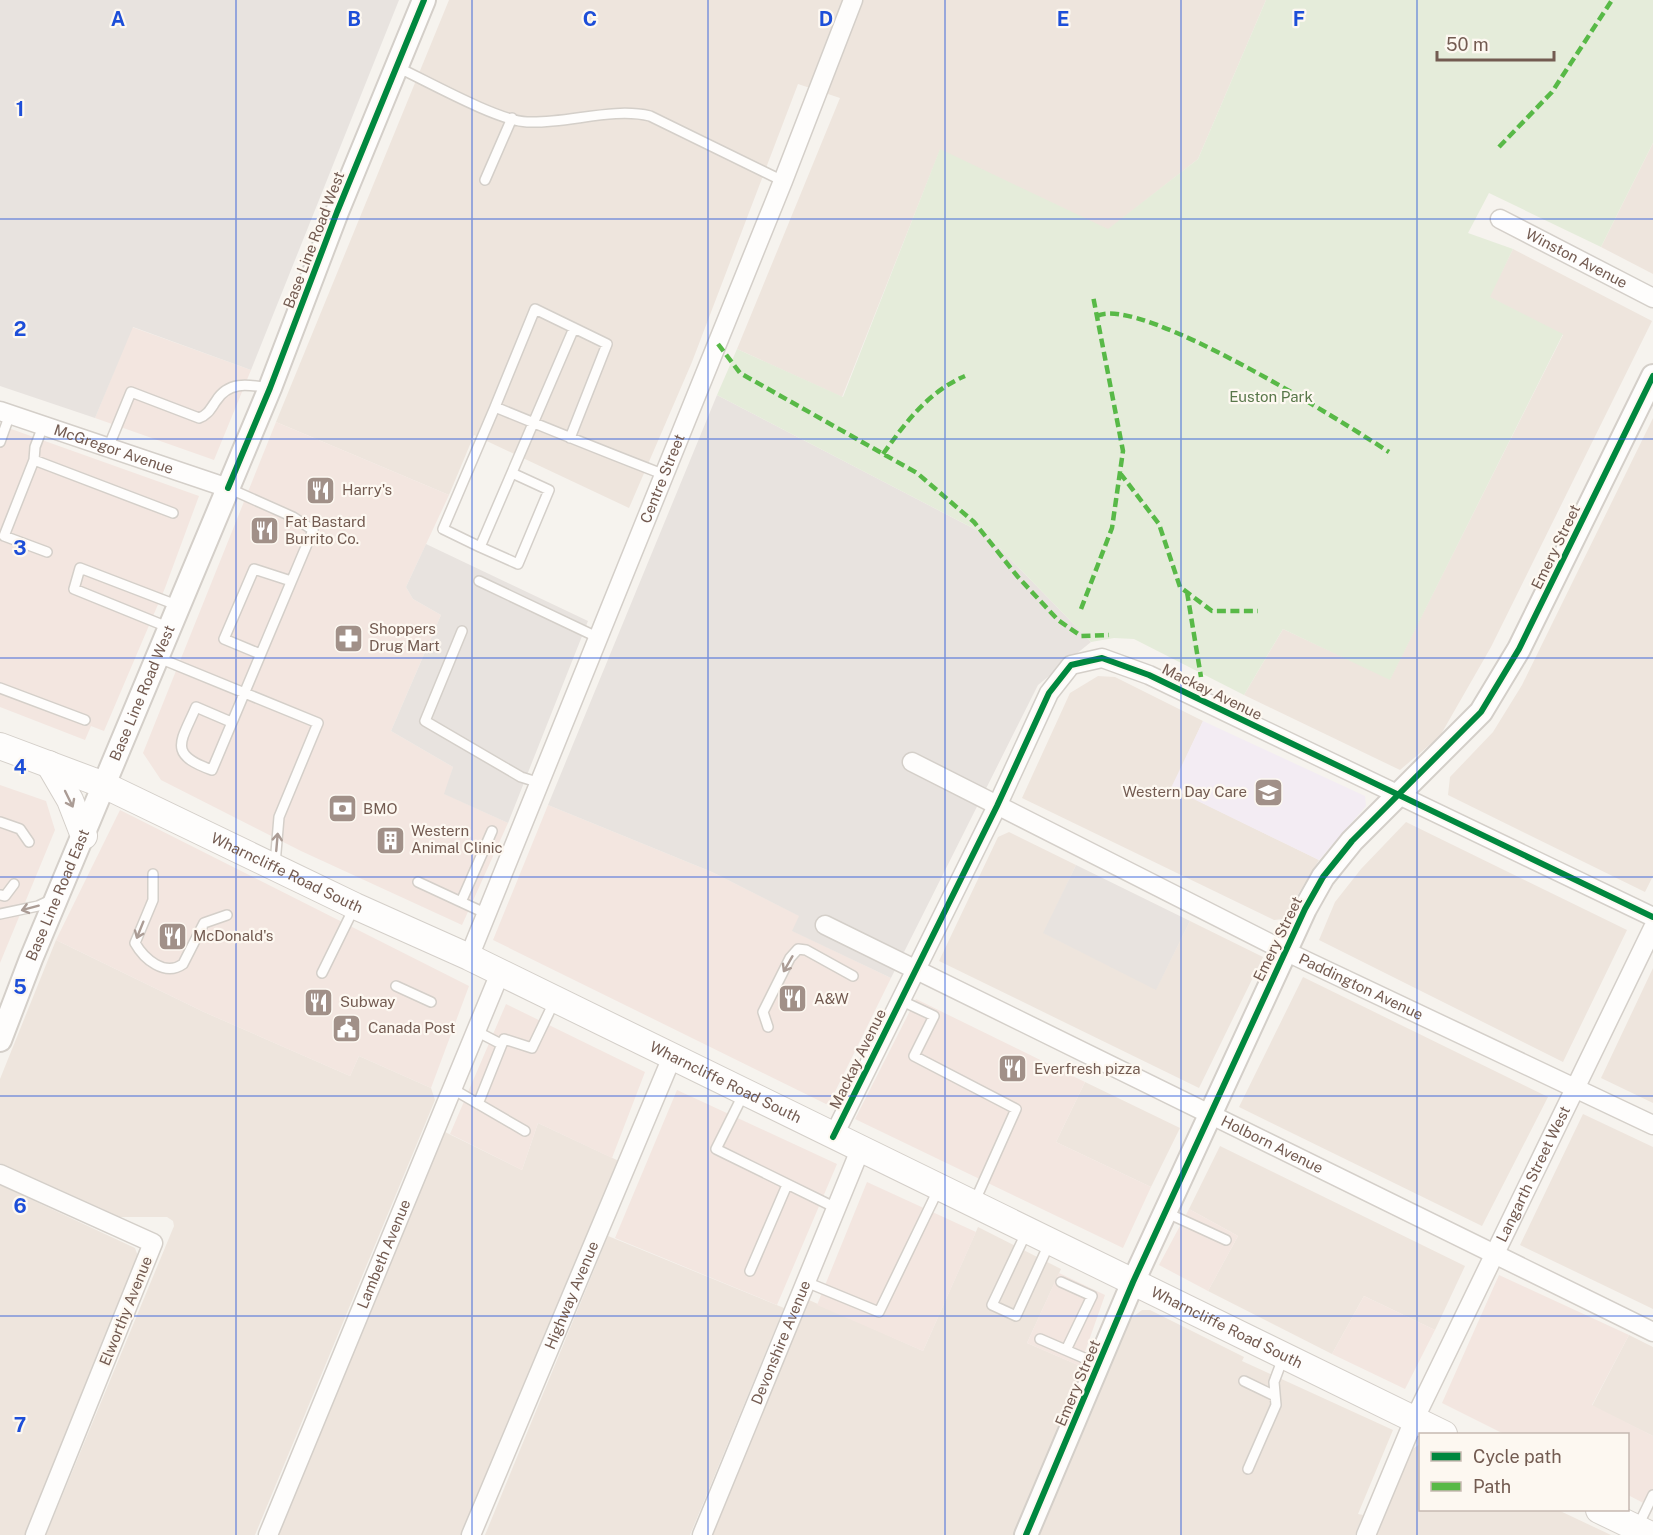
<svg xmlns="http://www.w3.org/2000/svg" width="1653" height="1535" viewBox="0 0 1653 1535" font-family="'Public Sans',sans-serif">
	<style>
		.residential { fill: #eee5dd }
		.commercial { fill: #f3e6e0 }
		.industrial { fill: #e8e3df }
		.education { fill: #f3ecf3 }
		.green { fill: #e5ecda }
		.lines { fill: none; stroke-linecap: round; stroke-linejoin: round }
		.service-casing { stroke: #d4cfc9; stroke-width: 12 }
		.minor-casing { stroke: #d4cfc9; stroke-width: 21 }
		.tertiary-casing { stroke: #d4cfc9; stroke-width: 26 }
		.secondary-casing { stroke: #d4cfc9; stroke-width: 28 }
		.service { stroke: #fefdfc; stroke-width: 9 }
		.minor { stroke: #fefdfc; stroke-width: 18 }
		.tertiary { stroke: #fefdfc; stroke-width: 22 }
		.secondary { stroke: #fefdfc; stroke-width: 26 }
		.quiet { stroke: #58b947; stroke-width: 4.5; stroke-dasharray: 9 4.5; stroke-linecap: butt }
		.cycleway-casing { stroke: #fdf8f1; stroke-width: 10 }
		.cycleway { stroke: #00873e; stroke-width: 6 }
		.oneway { stroke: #ab9c95 }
		.grid { fill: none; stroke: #1d4ed8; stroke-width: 1.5; stroke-opacity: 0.55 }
		.labels { text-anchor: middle; stroke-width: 4.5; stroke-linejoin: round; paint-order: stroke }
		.street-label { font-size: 15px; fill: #735b51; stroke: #fdf8f1 }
		.park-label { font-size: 15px; fill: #59774a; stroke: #fdf8f1 }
		.poi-label { font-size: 15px; fill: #735b51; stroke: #fdf8f1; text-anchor: start }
		.grid-label { font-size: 20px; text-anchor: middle; font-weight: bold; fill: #1d4ed8; stroke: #fdf8f1; stroke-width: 4.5; stroke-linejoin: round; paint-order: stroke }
	</style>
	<rect width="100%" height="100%" fill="#f6f3ee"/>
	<path class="residential" d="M449 0H1266L1198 159 1108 230 940 150 842 397 737 349 840 98 798 84 692 362 629 508 474 435 449 495 276 422Z
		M1653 143V274L1601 247Z
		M1513 249 1652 321 1491 647 1440 736 1400 770 1244 695 1283 629 1390 679 1563 335 1489 297Z
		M1653 418V876L1645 892 1448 795 1450 777 1493 732 1522 685Z
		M1098 676 1115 677 1203 721 1172 788 1319 860 1283 919 1274 920 1022 798 1070 693Z
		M1406 822 1627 930 1563 1062 1319 940 1335 902 1361 869Z
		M1009 832 1076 865 1044 933 1156 989 1190 921 1263 957 1199 1088 939 961 998 837Z
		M56 940 204 1012 350 1076 359 1056 431 1088 435 1100 255 1535H46L174 1226 173 1221 167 1217H116L0 1163V1079Z
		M1653 968V1103L1601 1078Z
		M1303 977 1548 1097 1482 1226 1239 1107Z
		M1085 1082 1180 1128 1151 1187 1056 1142Z
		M1583 1114 1653 1147V1309L1520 1245Z
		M538 1123 619 1161 463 1535H276L443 1131 522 1170Z
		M1220 1146 1465 1266 1435 1330 1364 1296 1332 1354 1208 1291 1238 1236 1189 1209Z
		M0 1185 135 1248 139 1259 26 1535H0Z
		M978 1227 1061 1269 1027 1343 1085 1368 1014 1535H712L809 1300 923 1351Z
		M608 1236 784 1308 690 1535H485Z
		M1142 1310H1150L1244 1357 1242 1361 1393 1430 1358 1514 1363 1515 1355 1535H1037L1129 1320Z
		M1629 1335 1653 1347V1436L1592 1406Z
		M1420 1444V1510H1558L1611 1535H1374L1408 1452Z"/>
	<path class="commercial" d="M132 327 251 370 214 460 95 418Z
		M276 422 449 495 406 587 413 599 441 615 391 731 453 767 445 794 508 823 462 925 301 851 161 780 143 753Z
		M0 425 199 496 165 588 104 731 91 726 85 740 0 707Z
		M0 785 46 801 55 830 0 963Z
		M548 805 712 872 800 916 793 931 891 978 830 1102 826 1104 493 940Z
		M120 810 469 986 431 1088 359 1056 350 1076 204 1012 56 940Z
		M916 999 1085 1082 1056 1142 1151 1187 1123 1248 855 1119Z
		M506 1004 645 1072 612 1158 538 1123 522 1170 450 1134Z
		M677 1090 837 1164 777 1305 615 1238Z
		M867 1182 976 1232 923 1351 817 1305Z
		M1189 1209 1238 1236 1208 1291 1159 1265Z
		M1059 1273 1105 1295 1080 1366 1027 1343Z
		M1499 1275 1629 1335 1592 1405 1653 1436V1508L1628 1495V1434H1504L1442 1403Z
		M1364 1296 1435 1330 1405 1389 1332 1354Z"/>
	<path class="industrial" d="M0 0H399L251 370 133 327 95 418 0 386Z
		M717 395 988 536 1091 642 1038 685 891 978 792 931 799 916 712 872 548 805Z
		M426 544 588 621 508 823 444 794 453 767 391 731 441 615 413 599 406 587Z
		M1076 865 1190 921 1156 990 1043 933Z"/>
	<path class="education" d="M1203 721 1365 796 1366 806 1319 860 1171 788Z"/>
	<path class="green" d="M1266 0H1653V143L1601 247 1489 193 1468 233 1513 249 1490 297 1563 334 1390 680 1283 629 1244 695 1134 639 1114 638 1091 642 988 536 717 395 737 349 843 397 940 149 1108 229 1198 159Z"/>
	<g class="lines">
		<defs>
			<path id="service" d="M397 67C427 81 498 121 527 122 567 124 612 107 650 116L783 181
				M485 180 512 118
				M570 438 607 344 535 309 495 407C551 430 608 453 665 475
				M0 442 10 414
				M108 448 131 392 199 418C208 415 211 408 216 401 229 380 250 385 270 388
				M34 460 35 447 43 426
				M512 473 549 490 518 564 480 547 574 328
				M228 488 293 517 313 530 212 770C167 754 181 742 196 707L231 722
				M480 547 443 529 495 407
				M47 552 4 536 34 460 173 513
				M479 581 599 638
				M170 628 74 589 80 568 179 606
				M462 631 425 721 521 777 540 783
				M260 654 224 639 254 569 291 581
				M159 658 318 723 279 817 275 864
				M0 688 85 720
				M0 822 20 829 29 842
				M153 874V900L135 943C144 959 165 977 183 964L204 923 227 915
				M418 882 487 914
				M0 895 5 896 14 884
				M461 902 492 831
				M0 914 38 906 53 899
				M322 973 354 908
				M396 986 431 1002
				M900 1000 934 1016 914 1056 1016 1109 974 1203
				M768 1027 763 1012 790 958 798 949 806 950 853 976
				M474 1030 501 1044
				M451 1088 525 1131
				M744 1093 716 1149 836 1208
				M478 1104 504 1039 532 1048 555 1000
				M1165 1212 1226 1240
				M1027 1231 992 1305 1016 1316 1049 1244
				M750 1271 787 1185
				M806 1282 879 1312 938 1190
				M1061 1282 1092 1296 1066 1350
				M1040 1339 1098 1364
				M1244 1381 1275 1396
				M1248 1469 1276 1405 1274 1382 1283 1358
				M1637 1528 1653 1495"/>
			<g id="minor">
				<path id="s1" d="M1500 219 1653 298"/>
				<path id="s2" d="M0 411 228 488"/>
				<path id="s3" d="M912 762 1285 951 1653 1125"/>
				<path id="s4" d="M825 925 1653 1332"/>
				<path id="s5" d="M469 957 783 181 853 0"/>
				<path d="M833 1137 997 806 1049 693 1071 665 1102 658 1149 675 1653 917"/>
				<path d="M0 1174 153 1243 35 1535"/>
				<path id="s6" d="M268 1535 500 973"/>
				<path id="s7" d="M471 1535 672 1057"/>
				<path id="s8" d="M702 1535 860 1150"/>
				<path id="s9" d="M1366 1535 1414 1420 1653 928"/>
			</g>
			<g id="tertiary">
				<path id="s10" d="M0 1040 31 959 270 388 337 212 424 0"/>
				<path d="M1026 1535 1133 1282 1305 909 1323 877 1352 841 1481 712 1519 649 1653 376"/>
			</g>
			<g id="secondary">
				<path id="s11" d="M0 746 104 785 355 906 469 957 1444 1434"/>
				<path d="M49 764 70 800 84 836"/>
				<path d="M1599 1510 1651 1535"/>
			</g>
		</defs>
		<use href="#service" class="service-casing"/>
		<use href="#minor" class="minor-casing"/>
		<use href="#tertiary" class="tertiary-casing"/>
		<use href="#secondary" class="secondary-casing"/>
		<use href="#service" class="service"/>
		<use href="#minor" class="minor"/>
		<use href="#tertiary" class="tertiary"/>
		<use href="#secondary" class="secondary"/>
		<path class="quiet" d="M1499 147 1552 92 1612 0
			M1097 316C1140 294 1346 424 1389 452
			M718 344 740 373 917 473 974 522 1018 577 1058 620 1081 636 1109 635
			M883 454C906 422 928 392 965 376
			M1120 473 1159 524 1180 587 1212 611H1258
			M1187 592 1201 677
			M1081 609 1112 528 1123 451 1093 296"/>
		<defs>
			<path id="cycleway" d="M228 488 270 388 337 212 424 0
				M833 1137 997 806 1049 693 1071 665 1102 658 1149 675 1653 917
				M1026 1535 1133 1282 1305 909 1323 877 1352 841 1481 712 1519 649 1653 376"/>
		</defs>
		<use href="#cycleway" class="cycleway-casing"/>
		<use href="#cycleway" class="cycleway"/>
	</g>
	<defs><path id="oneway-shaft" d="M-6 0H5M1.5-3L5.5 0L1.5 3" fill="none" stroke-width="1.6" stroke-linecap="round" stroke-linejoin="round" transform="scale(1.5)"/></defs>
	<g class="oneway">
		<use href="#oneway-shaft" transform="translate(69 799) rotate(64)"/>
		<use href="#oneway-shaft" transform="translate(277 842) rotate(-85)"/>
		<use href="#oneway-shaft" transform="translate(30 908) rotate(165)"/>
		<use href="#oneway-shaft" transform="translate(140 930) rotate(112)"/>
		<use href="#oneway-shaft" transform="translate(788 964) rotate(120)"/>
	</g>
	<path class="grid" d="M236 0V1535M472 0V1535M708 0V1535M945 0V1535M1181 0V1535M1417 0V1535M0 219H1653M0 439H1653M0 658H1653M0 877H1653M0 1096H1653M0 1316H1653"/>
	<defs>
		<symbol id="restaurant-square" viewBox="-11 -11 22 22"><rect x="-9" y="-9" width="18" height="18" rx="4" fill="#a19088" stroke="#fdf8f1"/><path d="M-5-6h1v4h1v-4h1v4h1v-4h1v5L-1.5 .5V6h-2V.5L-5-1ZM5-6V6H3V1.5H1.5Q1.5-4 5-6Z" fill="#fff"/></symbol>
		<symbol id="pharmacy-square" viewBox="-11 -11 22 22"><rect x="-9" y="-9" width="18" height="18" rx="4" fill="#a19088" stroke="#fdf8f1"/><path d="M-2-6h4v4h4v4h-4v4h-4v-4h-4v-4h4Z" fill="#fff"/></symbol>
		<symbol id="school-square" viewBox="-11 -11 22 22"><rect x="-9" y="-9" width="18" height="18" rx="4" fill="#a19088" stroke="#fdf8f1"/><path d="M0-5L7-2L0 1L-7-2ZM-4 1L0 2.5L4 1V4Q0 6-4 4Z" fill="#fff"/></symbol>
		<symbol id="bank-square" viewBox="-11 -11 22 22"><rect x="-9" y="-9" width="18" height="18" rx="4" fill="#a19088" stroke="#fdf8f1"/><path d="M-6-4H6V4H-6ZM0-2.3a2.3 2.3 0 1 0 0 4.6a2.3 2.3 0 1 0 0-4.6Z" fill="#fff"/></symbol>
		<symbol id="building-square" viewBox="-11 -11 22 22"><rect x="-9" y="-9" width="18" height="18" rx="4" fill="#a19088" stroke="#fdf8f1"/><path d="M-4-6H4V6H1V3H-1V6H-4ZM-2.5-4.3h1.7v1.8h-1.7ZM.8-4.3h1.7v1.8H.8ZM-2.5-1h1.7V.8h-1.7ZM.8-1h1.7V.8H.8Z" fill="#fff"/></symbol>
		<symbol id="civic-square" viewBox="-11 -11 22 22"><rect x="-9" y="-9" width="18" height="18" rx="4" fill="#a19088" stroke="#fdf8f1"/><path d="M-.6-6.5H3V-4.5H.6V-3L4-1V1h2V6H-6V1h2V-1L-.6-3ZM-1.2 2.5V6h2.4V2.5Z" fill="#fff"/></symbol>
	</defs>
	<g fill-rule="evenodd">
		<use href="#restaurant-square" x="304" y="474" width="33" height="33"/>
		<use href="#restaurant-square" x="248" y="514" width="33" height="33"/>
		<use href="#pharmacy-square" x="332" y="622" width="33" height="33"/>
		<use href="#school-square" x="1252" y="776" width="33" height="33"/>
		<use href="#bank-square" x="326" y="792" width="33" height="33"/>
		<use href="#building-square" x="374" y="824" width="33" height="33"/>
		<use href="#restaurant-square" x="156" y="920" width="33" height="33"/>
		<use href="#restaurant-square" x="776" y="982" width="33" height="33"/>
		<use href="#restaurant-square" x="302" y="986" width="33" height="33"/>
		<use href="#civic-square" x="330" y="1012" width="33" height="33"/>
		<use href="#restaurant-square" x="996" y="1052" width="33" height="33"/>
	</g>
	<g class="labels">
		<g class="street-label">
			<text transform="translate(314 240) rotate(-69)" y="5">Base Line Road West</text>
			<text dy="5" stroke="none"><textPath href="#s1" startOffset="86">Winston Avenue</textPath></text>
			<text dy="5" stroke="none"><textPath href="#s2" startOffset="120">McGregor Avenue</textPath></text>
			<text dy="5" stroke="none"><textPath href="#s5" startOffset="516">Centre Street</textPath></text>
			<text transform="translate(1556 547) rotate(-64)" y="5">Emery Street</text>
			<text transform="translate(1212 692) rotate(26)" y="5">Mackay Avenue</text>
			<text dy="5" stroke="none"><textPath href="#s10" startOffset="375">Base Line Road West</textPath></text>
			<text dy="5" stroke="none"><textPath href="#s11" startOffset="314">Wharncliffe Road South</textPath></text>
			<text dy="5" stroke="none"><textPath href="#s10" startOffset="156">Base Line Road East</textPath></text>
			<text transform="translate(1278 939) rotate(-64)" y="5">Emery Street</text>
			<text dy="5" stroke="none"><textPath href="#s3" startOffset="502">Paddington Avenue</textPath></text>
			<text transform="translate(858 1059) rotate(-64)" y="5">Mackay Avenue</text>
			<text dy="5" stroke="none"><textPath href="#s11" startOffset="800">Wharncliffe Road South</textPath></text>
			<text dy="5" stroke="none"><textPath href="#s4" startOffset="498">Holborn Avenue</textPath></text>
			<text dy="5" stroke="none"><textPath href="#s9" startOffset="398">Langarth Street West</textPath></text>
			<text dy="5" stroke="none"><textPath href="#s6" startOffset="304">Lambeth Avenue</textPath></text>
			<text dy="5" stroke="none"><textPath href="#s7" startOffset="260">Highway Avenue</textPath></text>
			<text transform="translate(126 1311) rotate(-68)" y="5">Elworthy Avenue</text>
			<text dy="5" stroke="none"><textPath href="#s11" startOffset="1358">Wharncliffe Road South</textPath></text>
			<text dy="5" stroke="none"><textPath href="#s8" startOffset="208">Devonshire Avenue</textPath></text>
			<text transform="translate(1078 1383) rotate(-67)" y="5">Emery Street</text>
		</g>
		<g class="park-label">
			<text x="1271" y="402">Euston Park</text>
		</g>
		<g class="poi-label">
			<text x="342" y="495">Harry's</text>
			<text x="285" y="527">Fat Bastard<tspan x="285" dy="17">Burrito Co.</tspan></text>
			<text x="369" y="634">Shoppers<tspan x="369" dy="17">Drug Mart</tspan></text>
			<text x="1247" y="797" text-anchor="end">Western Day Care</text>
			<text x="363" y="814">BMO</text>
			<text x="411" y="836">Western<tspan x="411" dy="17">Animal Clinic</tspan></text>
			<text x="193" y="941">McDonald's</text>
			<text x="814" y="1004">A&amp;W</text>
			<text x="340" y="1007">Subway</text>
			<text x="368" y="1033">Canada Post</text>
			<text x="1034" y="1074">Everfresh pizza</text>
		</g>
	</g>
	<g class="grid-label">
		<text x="118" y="26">A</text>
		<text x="354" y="26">B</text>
		<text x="590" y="26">C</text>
		<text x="826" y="26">D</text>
		<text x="1063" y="26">E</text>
		<text x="1299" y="26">F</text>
		<text x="20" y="116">1</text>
		<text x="20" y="336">2</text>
		<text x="20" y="555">3</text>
		<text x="20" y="774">4</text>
		<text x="20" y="994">5</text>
		<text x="20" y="1213">6</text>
		<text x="20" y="1432">7</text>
	</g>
	<rect x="1419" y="1433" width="210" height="78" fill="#fdf8f1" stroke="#c6b9b1" stroke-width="1.5"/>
	<rect x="1431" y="1452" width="30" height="9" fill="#00873e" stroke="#c6b9b1" stroke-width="1.5"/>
	<text x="1473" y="1463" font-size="18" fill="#735b51">Cycle path</text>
	<rect x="1431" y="1482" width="30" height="9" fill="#58b947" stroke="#c6b9b1" stroke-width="1.5"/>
	<text x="1473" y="1493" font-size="18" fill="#735b51">Path</text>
	<path d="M1437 51v9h117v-9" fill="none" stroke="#735b51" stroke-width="3"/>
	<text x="1446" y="51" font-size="18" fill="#735b51" stroke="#fdf8f1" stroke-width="4.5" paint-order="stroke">50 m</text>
</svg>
